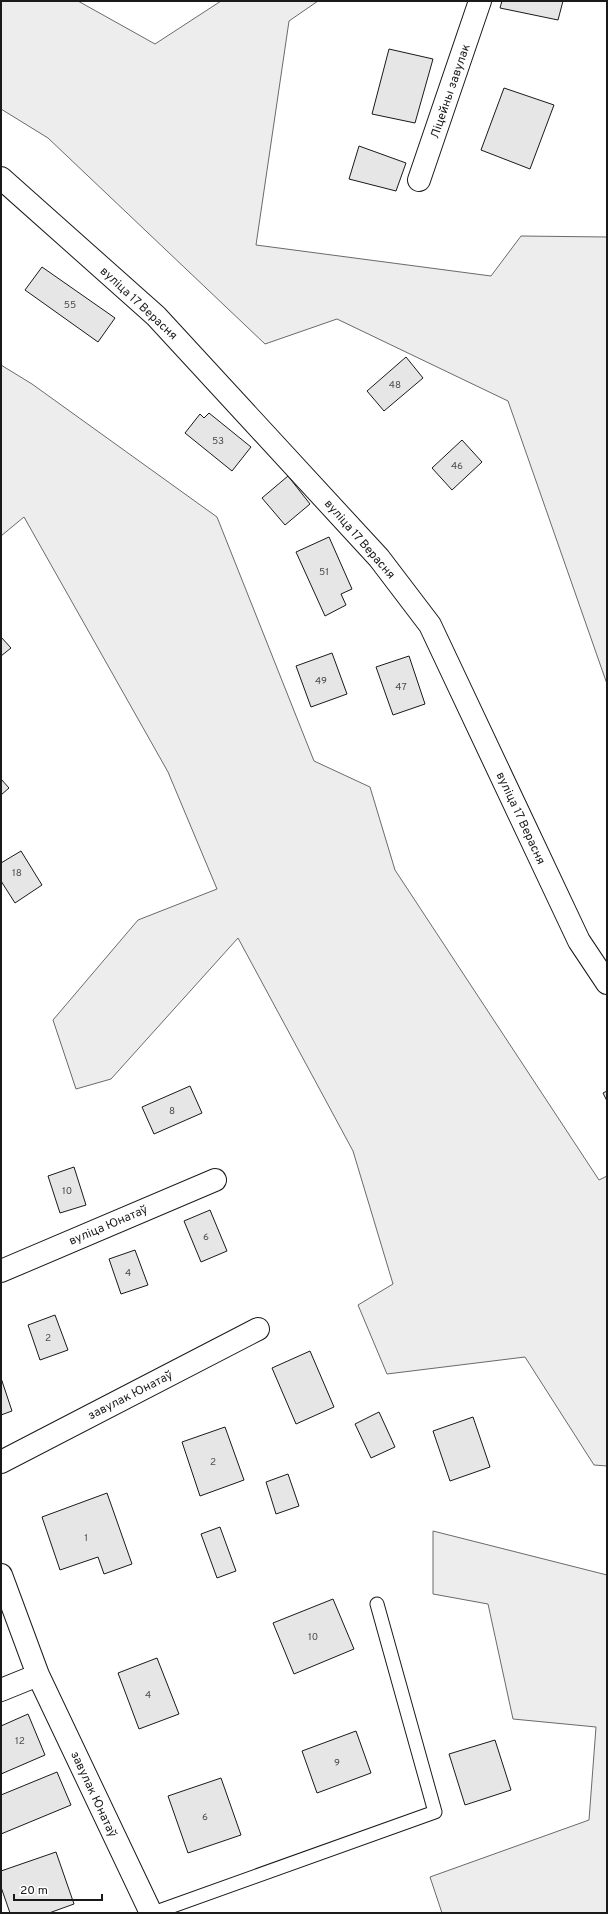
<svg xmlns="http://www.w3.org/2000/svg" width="608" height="1914" viewBox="0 0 608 1914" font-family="Overpass,sans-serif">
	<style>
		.green { fill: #ededed; stroke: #6a6a6a }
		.building { fill: #e6e6e6; stroke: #1a1a1a }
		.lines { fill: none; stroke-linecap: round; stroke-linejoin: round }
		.service-casing { stroke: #1a1a1a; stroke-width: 15 }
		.minor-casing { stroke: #1a1a1a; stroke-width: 24 }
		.tertiary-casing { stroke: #1a1a1a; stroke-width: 24 }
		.service { stroke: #fff; stroke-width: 13 }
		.minor { stroke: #fff; stroke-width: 22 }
		.tertiary { stroke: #fff; stroke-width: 22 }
		.labels { text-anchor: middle; stroke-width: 3; stroke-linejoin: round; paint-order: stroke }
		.number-label { font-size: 10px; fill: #4d4d4d }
		.street-label { font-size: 12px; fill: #1a1a1a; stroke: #fff }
	</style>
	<rect width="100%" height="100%" fill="#fff"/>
	<path class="green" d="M1 1H78L155 44 221 1H318L289 21 256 245 491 276 521 236 607 237V684L508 401 337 319 265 344 48 138 1 109Z
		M1 365 32 384 217 517 314 761 370 787 395 870 599 1180 607 1176V1466L594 1465 525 1357 387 1374 358 1305 393 1284 353 1151 238 938 111 1079 76 1089 53 1020 138 920 217 889 168 772 24 517 1 536Z
		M433 1531 607 1575V1913H442L430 1877 589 1820 596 1727 513 1719 488 1604 433 1594Z"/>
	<path class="building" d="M502 1H563L558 20 500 8Z
		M389 49 433 59 415 123 372 114Z
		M504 88 554 105 530 169 481 150Z
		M359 146 406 163 396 191 349 179Z
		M42 267 115 318 98 342 25 290Z
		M406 357 423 378 384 411 367 391Z
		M209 413 251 447 232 471 185 433 200 414 204 418Z
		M462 440 482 462 452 490 432 468Z
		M288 476 310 504 285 525 262 498Z
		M329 537 352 589 341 594 346 605 325 616 296 552Z
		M1 637 11 648 1 656Z
		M332 653 347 694 311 707 296 666Z
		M409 656 425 704 393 715 376 667Z
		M1 779 9 788 1 795Z
		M21 851 42 885 15 903 1 881V863Z
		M190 1086 202 1113 154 1134 142 1107Z
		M607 1091V1101L603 1093Z
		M74 1167 86 1205 60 1213 48 1176Z
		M210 1210 227 1251 201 1262 184 1221Z
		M135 1250 148 1285 121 1294 109 1259Z
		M55 1315 68 1350 40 1360 28 1325Z
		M310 1351 334 1407 296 1424 272 1368Z
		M1 1378 12 1411 1 1415Z
		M379 1412 395 1447 371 1458 355 1424Z
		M473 1417 490 1467 450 1481 433 1431Z
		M225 1427 244 1480 200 1496 182 1442Z
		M288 1474 299 1506 276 1514 266 1482Z
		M107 1493 132 1564 104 1574 98 1557 60 1570 42 1517Z
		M220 1527 236 1571 217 1578 201 1534Z
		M333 1599 354 1649 294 1674 273 1623Z
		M157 1658 179 1714 139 1729 118 1673Z
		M28 1714 45 1755 1 1774V1726Z
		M356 1731 371 1773 317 1793 302 1751Z
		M495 1740 511 1790 465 1805 449 1754Z
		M57 1772 71 1805 1 1834V1795Z
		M221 1778 241 1835 188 1853 168 1796Z
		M56 1852 74 1904 49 1913H10L1 1887V1871Z"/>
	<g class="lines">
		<defs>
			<path id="service" d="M153 1913 435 1812 377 1604"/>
			<path id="minor" d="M419 180 480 1
				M1 1271 215 1180
				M1 1462 258 1329
				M1 1575 38 1675 151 1913
				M1 1690 38 1675"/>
			<path id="tertiary" d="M1 178 156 316 379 558 430 625 579 941 607 983"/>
		</defs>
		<use href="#service" class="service-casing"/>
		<use href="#minor" class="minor-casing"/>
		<use href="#tertiary" class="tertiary-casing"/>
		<use href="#service" class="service"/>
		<use href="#minor" class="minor"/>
		<use href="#tertiary" class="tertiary"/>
	</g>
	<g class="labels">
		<g class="number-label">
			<text x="70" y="308">55</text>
			<text x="395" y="388">48</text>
			<text x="218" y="444">53</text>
			<text x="457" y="469">46</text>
			<text x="324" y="575">51</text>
			<text x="321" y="684">49</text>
			<text x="401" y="690">47</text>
			<text x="17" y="876">18</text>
			<text x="172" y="1114">8</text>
			<text x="67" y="1194">10</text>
			<text x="206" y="1240">6</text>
			<text x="128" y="1276">4</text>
			<text x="48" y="1341">2</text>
			<text x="213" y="1465">2</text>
			<text x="86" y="1541">1</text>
			<text x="313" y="1640">10</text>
			<text x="148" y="1698">4</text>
			<text x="20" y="1744">12</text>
			<text x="337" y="1766">9</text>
			<text x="205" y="1820">6</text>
		</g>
		<g class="street-label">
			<text transform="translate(450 91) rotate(-71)" y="4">Ліцейны завулак</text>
			<text transform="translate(139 303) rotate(43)" y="4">вуліца 17 Верасня</text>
			<text transform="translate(360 539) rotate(49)" y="4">вуліца 17 Верасня</text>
			<text transform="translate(521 818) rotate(65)" y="4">вуліца 17 Верасня</text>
			<text transform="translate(108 1225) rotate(-23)" y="4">вуліца Юнатаў</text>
			<text transform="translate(130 1395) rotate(-27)" y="4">завулак Юнатаў</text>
			<text transform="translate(94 1794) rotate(65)" y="4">завулак Юнатаў</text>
		</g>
	</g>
	<rect width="608" height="1914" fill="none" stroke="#1a1a1a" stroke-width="4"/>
	<path d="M14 1894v6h88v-6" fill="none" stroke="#1a1a1a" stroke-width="2"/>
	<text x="20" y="1894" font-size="12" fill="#1a1a1a" stroke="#ffffff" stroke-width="3" paint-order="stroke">20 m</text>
</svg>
